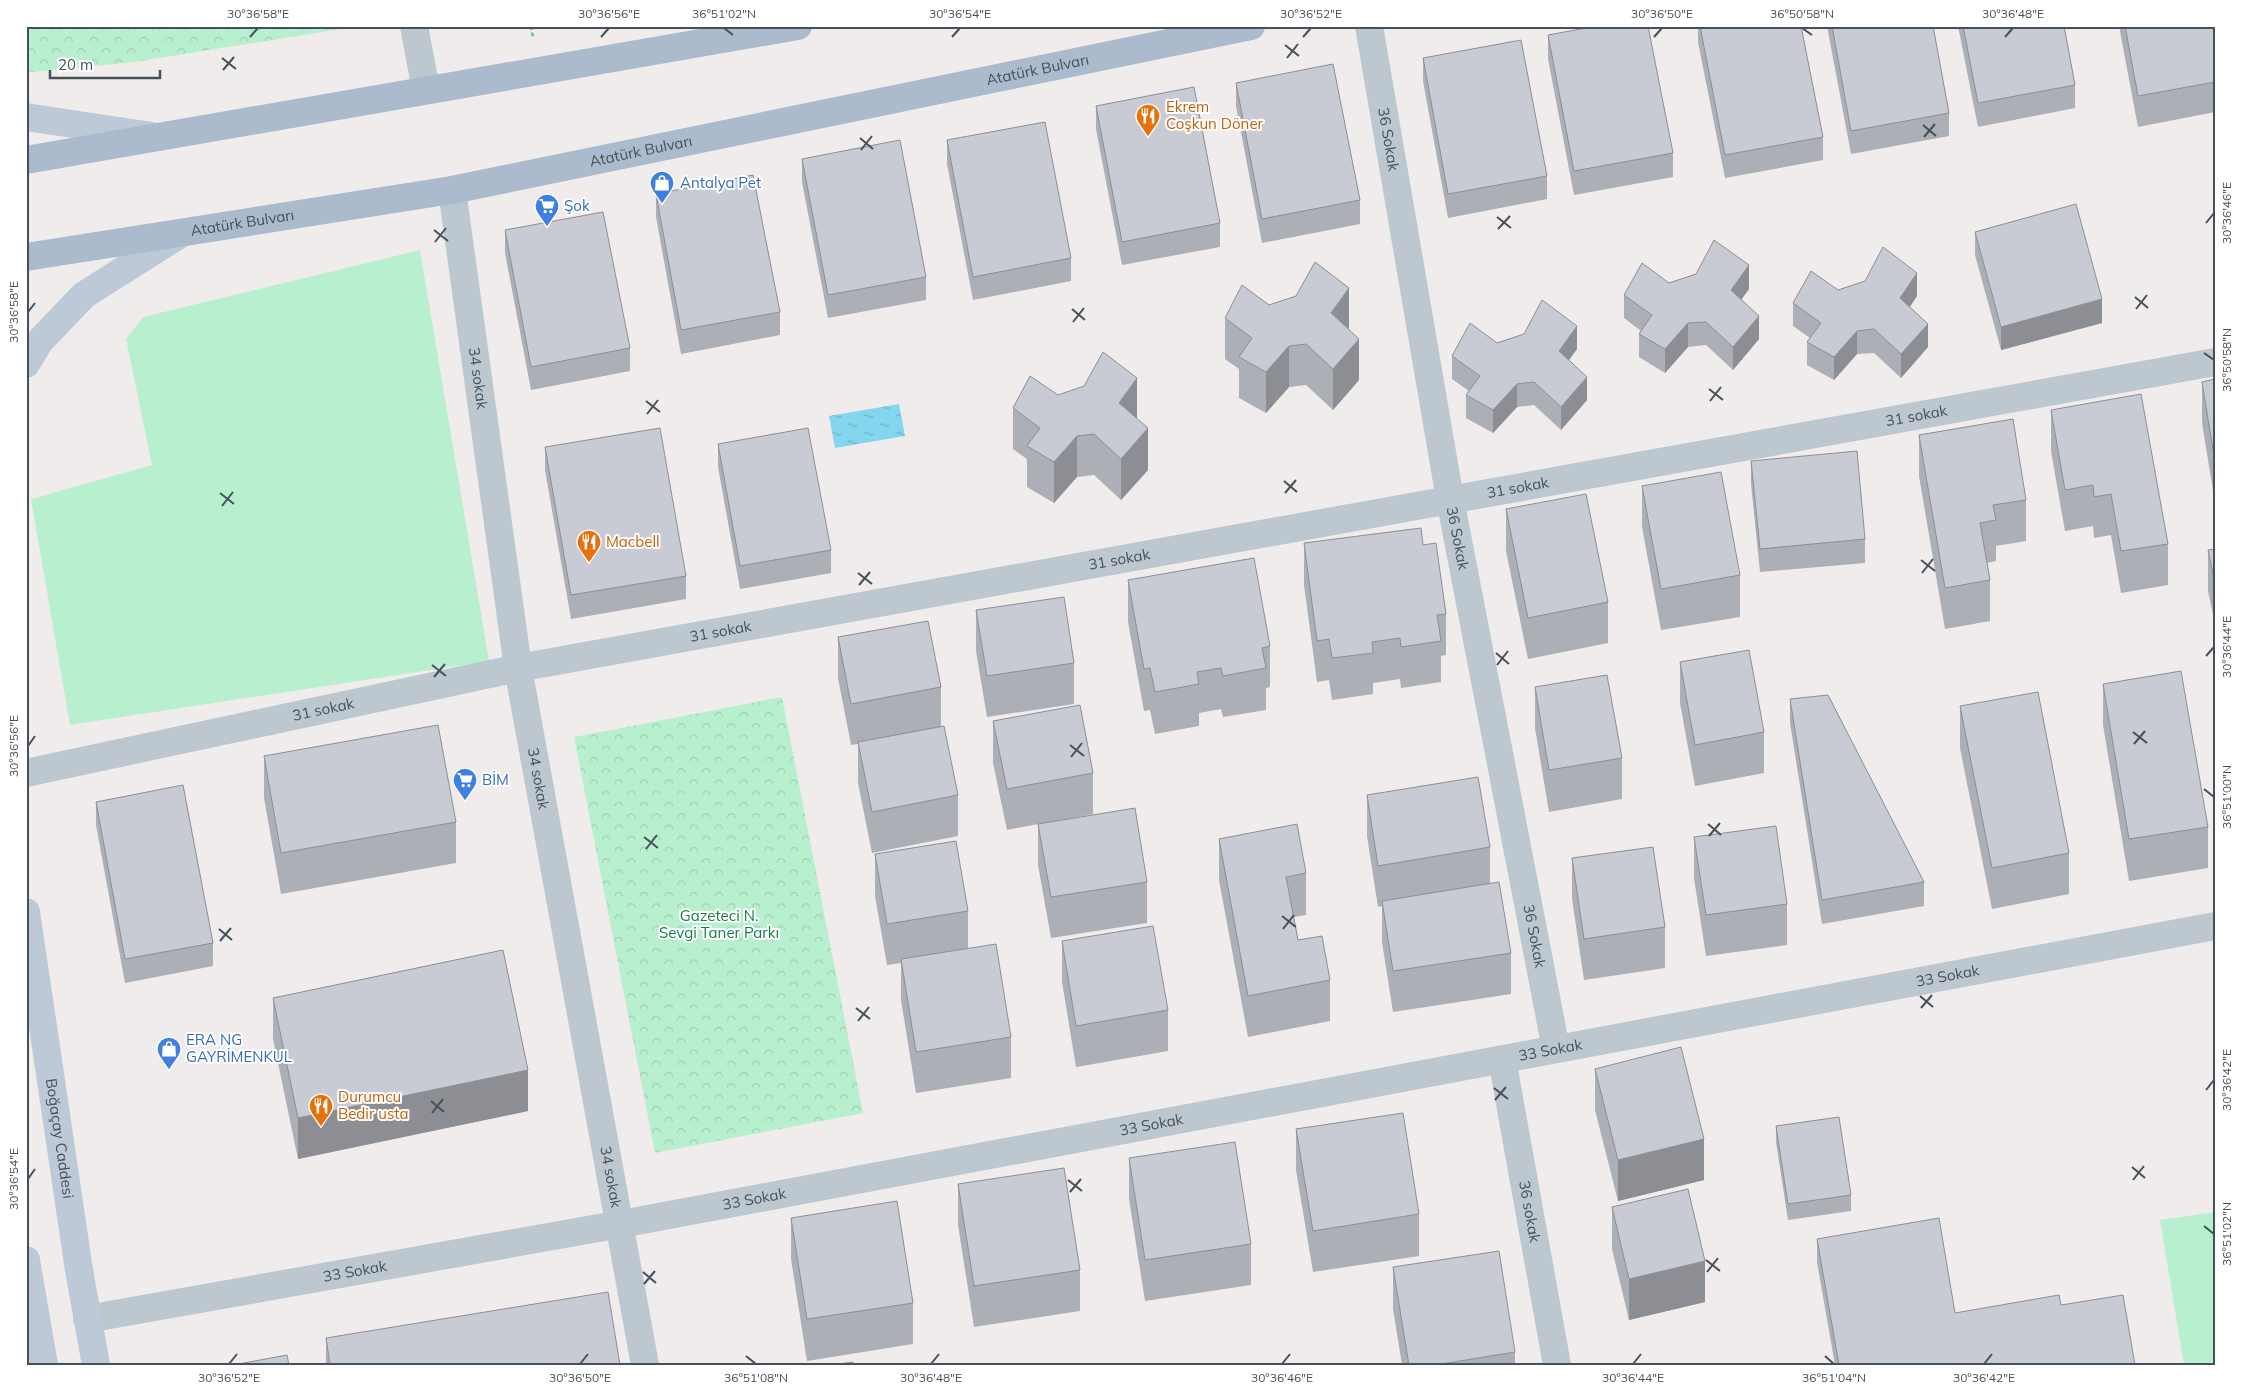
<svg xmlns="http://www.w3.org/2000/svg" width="2241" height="1391" viewBox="0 0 2241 1391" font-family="Mulish,sans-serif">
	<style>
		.green { fill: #b8efcf }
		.forest { fill: url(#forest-crowns) }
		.water { fill: url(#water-ripples) }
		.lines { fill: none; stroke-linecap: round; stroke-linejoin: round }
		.path { stroke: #70cea1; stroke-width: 3; stroke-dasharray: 4 2.5; stroke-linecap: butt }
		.street { stroke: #bcc7d0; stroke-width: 28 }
		.secondary { stroke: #bec9d7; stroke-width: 28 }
		.primary { stroke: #abbbcd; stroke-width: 28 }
		.wall { fill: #acafb5 }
		.shaded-wall { fill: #8c8e94 }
		.building { fill: #c8cbd3; stroke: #8c8e94 }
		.ticks { fill: none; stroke: #44505a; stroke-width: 2 }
		.labels { text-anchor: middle; stroke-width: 4; stroke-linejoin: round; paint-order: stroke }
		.street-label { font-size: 15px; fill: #44505a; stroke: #fff }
		.food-label { font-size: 15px; fill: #c56008; stroke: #fff; text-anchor: start }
		.shop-label { font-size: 15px; fill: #366cbe; stroke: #fff; text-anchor: start }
		.park-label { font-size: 15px; fill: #147d4a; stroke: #fff }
		.neatline { fill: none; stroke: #44505a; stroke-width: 2 }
		.ticks-label { font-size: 12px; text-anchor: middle; fill: #44505a }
	</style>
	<defs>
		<pattern id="forest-crowns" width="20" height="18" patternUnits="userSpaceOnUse" patternTransform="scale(1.25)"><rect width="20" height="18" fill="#b8efcf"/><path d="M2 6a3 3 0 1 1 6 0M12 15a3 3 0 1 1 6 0" fill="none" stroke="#9fcfb4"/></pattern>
		<pattern id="water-ripples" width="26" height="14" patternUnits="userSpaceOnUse" patternTransform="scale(1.25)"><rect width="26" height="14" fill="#84d6ee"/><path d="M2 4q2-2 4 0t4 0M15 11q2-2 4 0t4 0" fill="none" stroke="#6eb0c4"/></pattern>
	</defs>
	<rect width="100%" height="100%" fill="#f0ecec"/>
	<path class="green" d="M420 250 489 661 70 725 31 499 152 465 126 339 143 317Z
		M2215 1212V1365H2184L2160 1220Z"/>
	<path class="forest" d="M26 26H360L134 62 32 72 26 71Z
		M782 697 863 1113 655 1153 574 737Z"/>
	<path class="water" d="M899 404 905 436 835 448 829 416Z"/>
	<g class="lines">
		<path class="path" d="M531 26 533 38
			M568 198 570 210"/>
		<g class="street">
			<path d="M414 26 426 90"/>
			<path id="s1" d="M1369 26 1450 499 1556 1049"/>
			<path id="s2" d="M452 190 518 668 645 1365"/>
			<path id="s3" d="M26 773 518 668 2215 362"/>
			<path id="s4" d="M1502 1059 1557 1365"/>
			<path id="s5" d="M87 1319 621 1224 2215 926"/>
		</g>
		<g class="secondary">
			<path d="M26 117 152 136"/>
			<path d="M26 364 40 341 84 295 182 233"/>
			<path id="s6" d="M26 912 79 1270 96 1365"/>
			<path d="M26 1260 44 1365"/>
		</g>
		<g class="primary">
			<path d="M26 160 798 26"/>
			<path id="s7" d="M26 257 452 190 1251 26"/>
		</g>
	</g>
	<path class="wall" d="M1698 26H1801L1823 137V160L1725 178 1698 42Z
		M1827 26H1933L1949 113V136L1851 154Z
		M1958 26H2064L2075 85V108L1978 127Z
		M2119 26H2215V112L2138 127Z
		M1548 35 1673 153V177L1574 195 1548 59Z
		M1423 58 1547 176V199L1448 218 1423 81Z
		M1236 83 1360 200V224L1262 243 1236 106Z
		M1096 106 1220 223V247L1122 265 1096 129Z
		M947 140 1071 258V281L973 300 947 164Z
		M802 159 926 277V300L828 318 802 182Z
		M656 194 780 312V335L681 354 656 217Z
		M505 230 630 348V371L531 390 505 253Z
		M1975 232 2102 323 2001 350 1975 255Z
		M1696 274 1749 289 1741 299 1759 339 1733 370 1706 345 1688 347 1665 373 1639 357V334L1641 331 1624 318V295L1669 283Z
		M1838 290 1917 296 1910 307 1928 347 1901 378 1874 353 1857 354 1834 380 1807 365V342L1810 338 1793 326V303Z
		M1225 318 1349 329 1359 380 1333 410 1306 385 1289 387 1266 413 1239 398V369L1225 359Z
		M1497 343 1577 349 1569 360 1587 400 1561 430 1534 405 1517 407 1493 433 1466 418V395L1469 391 1452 379V356Z
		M2215 379V497H2214L2202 423V382Z
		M1058 395 1137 419 1148 470 1121 500 1094 475 1077 477 1054 503 1027 487V459L1013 449V408Z
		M2051 410 2168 544V585L2121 593 2111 535 2094 538 2093 526 2065 531 2051 451Z
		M1919 435 2026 500V541L1996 546V561L1987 563 1990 580V621L1945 629 1919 476Z
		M718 444 831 550V573L740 589 718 467Z
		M545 447 686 576V599L571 619 545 470Z
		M1751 461 1865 539V563L1760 572 1751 484Z
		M1642 486 1740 575V617L1661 630 1642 527Z
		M1506 509 1608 602V643L1528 659 1506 551Z
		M1304 543 1423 545 1446 614V655L1441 656V682L1401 688 1400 679 1373 683V694L1332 700 1329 680 1317 682 1304 585Z
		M2215 549V624L2208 591V550Z
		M1128 580 1270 646V687L1266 688V710L1223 717 1221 709 1199 713V726L1155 734 1150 710 1144 711 1128 622Z
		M976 610 1074 663V704L987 717 976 651Z
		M838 637 941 687V726L958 795V836L872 853 858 783V744L851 745 838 678Z
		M1680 662 1764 732V773L1695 786 1680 703Z
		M2103 684 2208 827V868L2129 881 2103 725Z
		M1535 687 1622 758V799L1549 812 1535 728Z
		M1790 699 1924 882V906L1822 924 1790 723Z
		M1960 706 2069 853V894L1992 909 1960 748Z
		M993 721 1093 773V814L1051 822 1147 882V923L1051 938 1038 865V824L1007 830 993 763Z
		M264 756 456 822V863L281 894 264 798Z
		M1367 795 1490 847V884L1511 953V994L1393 1012 1382 942V906L1378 907 1367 836Z
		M96 802 213 943V966L125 983 96 825Z
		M1694 837 1787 904V945L1706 956 1694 878Z
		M1219 839 1306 873V915L1294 917 1298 940 1330 980V1021L1248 1037 1219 880Z
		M875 854 968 911V948L1011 1037V1078L916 1093 901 1000V963L887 965 875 896Z
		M1572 858 1665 927V968L1584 980 1572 899Z
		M1062 941 1168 1010V1051L1076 1067 1062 982Z
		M273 998 528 1111 298 1159 273 1039Z
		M1595 1069 1704 1180 1618 1201 1595 1110Z
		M1776 1126 1851 1195V1211L1788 1220 1776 1142Z
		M1296 1129 1419 1214V1256L1313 1272 1296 1170Z
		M1129 1158 1251 1244V1285L1145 1301 1129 1199Z
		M958 1184 1080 1270V1311L974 1327 958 1225Z
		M1612 1207 1705 1302 1629 1320 1612 1249Z
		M791 1218 913 1303V1344L807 1361 791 1259Z
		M1817 1239 1955 1313 2061 1305 2135 1365H1835L1817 1262Z
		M1393 1267 1515 1352V1365H1402L1393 1309Z
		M326 1338 620 1365H326Z"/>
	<path class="shaded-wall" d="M1749 265V289L1731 314V290Z
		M1917 273V296L1900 321V298Z
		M1349 288V329L1331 313Z
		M2102 299V323L2001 350V327Z
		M1759 316V339L1733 370V347Z
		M1688 323V347L1665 373V349Z
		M1928 324V347L1901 378V354Z
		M1577 326V349L1559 374V351Z
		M1857 331V354L1834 380V357Z
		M1359 339V380L1333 410V369Z
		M1289 346V387L1266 413V372Z
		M1587 377V400L1561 430V407Z
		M1137 378V419L1119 403Z
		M1517 384V407L1493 433V410Z
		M1148 428V470L1121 500V459Z
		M1077 436V477L1054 503V462Z
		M528 1070V1111L298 1159V1118Z
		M1704 1139V1180L1618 1201V1160Z
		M1705 1261V1302L1629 1320V1279Z"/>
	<path class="building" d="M1597 26H1648L1673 153 1574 171 1548 35Z
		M1700 26H1801L1823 137 1725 155Z
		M1832 26H1933L1949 113 1851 131Z
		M1963 26H2064L2075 85 1978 103Z
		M2125 26H2215V82L2138 96Z
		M1521 40 1547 176 1448 194 1423 58Z
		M1333 64 1360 200 1262 219 1236 83Z
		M1194 87 1220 223 1122 242 1096 106Z
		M1045 122 1071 258 973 277 947 140Z
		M900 140 926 277 828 295 802 159Z
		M753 175 780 312 681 330 656 194Z
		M2076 204 2102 299 2001 327 1975 232Z
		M603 212 630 348 531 367 505 230Z
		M1714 240 1749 265 1731 290 1759 316 1733 347 1706 322 1688 323 1665 349 1639 334 1652 315 1624 295 1642 263 1669 283 1696 274Z
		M1883 247 1917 273 1900 298 1928 324 1901 354 1874 329 1857 331 1834 357 1807 342 1821 323 1793 303 1811 271 1838 290 1865 281Z
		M1315 262 1349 288 1331 313 1359 339 1333 369 1306 344 1289 346 1266 372 1239 357 1252 338 1225 318 1242 285 1269 305 1296 296Z
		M1542 300 1577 326 1559 351 1587 377 1561 407 1534 382 1517 384 1493 410 1466 395 1480 376 1452 356 1470 323 1497 343 1524 334Z
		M1103 352 1137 378 1119 403 1148 428 1121 459 1094 434 1077 436 1054 462 1027 446 1040 428 1013 408 1030 376 1058 395 1084 386Z
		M2215 379V456H2214L2202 382Z
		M2141 394 2168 544 2121 551 2111 494 2094 497 2093 485 2065 490 2051 410Z
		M2013 419 2026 500 1993 505 1996 520 1980 523 1990 580 1945 588 1919 435Z
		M660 428 686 576 571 595 545 447Z
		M808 428 831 550 740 566 718 444Z
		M1857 451 1865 539 1760 549 1751 461Z
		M1721 472 1740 575 1661 589 1642 486Z
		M1586 494 1608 602 1528 618 1506 509Z
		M1421 528 1423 545 1436 543 1446 614 1437 615 1441 641 1401 647 1400 638 1372 642 1373 653 1332 658 1329 639 1317 641 1304 543Z
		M2215 549V583L2208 550Z
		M1254 558 1270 646 1262 648 1266 668 1223 676 1221 668 1197 672 1199 684 1155 692 1150 668 1144 669 1128 580Z
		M1064 597 1074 663 987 676 976 610Z
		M928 621 941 687 851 704 838 637Z
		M1749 650 1764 732 1695 745 1680 662Z
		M2181 671 2208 827 2129 839 2103 684Z
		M1607 675 1622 758 1549 770 1535 687Z
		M2038 692 2069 853 1992 868 1960 706Z
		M1828 695 1924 882 1822 900 1790 699Z
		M1080 705 1093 773 1007 789 993 721Z
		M438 725 456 822 281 853 264 756Z
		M944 726 958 795 872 812 858 742Z
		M1478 777 1490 847 1378 866 1367 795Z
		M183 785 213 943 125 959 96 802Z
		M1135 808 1147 882 1051 897 1038 824Z
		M1297 824 1306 873 1286 877 1298 940 1322 936 1330 980 1248 996 1219 839Z
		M1776 826 1787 904 1706 915 1694 837Z
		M956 841 968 911 887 924 875 854Z
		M1653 847 1665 927 1584 939 1572 858Z
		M1499 882 1511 953 1393 971 1382 901Z
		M1153 926 1168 1010 1076 1026 1062 941Z
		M996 944 1011 1037 916 1052 901 959Z
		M503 950 528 1070 298 1118 273 998Z
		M1681 1047 1704 1139 1618 1160 1595 1069Z
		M1403 1113 1419 1214 1313 1231 1296 1129Z
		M1839 1117 1851 1195 1788 1204 1776 1126Z
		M1235 1142 1251 1244 1145 1260 1129 1158Z
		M1064 1168 1080 1270 974 1286 958 1184Z
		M1688 1189 1705 1261 1629 1279 1612 1207Z
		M897 1201 913 1303 807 1319 791 1218Z
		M1939 1218 1955 1313 2059 1295 2061 1305 2123 1295 2135 1365H1839L1817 1239Z
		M1499 1251 1515 1352 1435 1365H1409L1393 1267Z
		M608 1292 620 1365H330L326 1338Z
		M287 1355 289 1365H233Z
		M853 1362V1365H832Z"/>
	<path class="ticks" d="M724 28 733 35M1802 28 1812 35M250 37 258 28M601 37 609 28M952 37 960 28M1303 37 1311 28M1654 37 1662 28M2005 37 2013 28M1285 45 1299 56M222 58 236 69M1287 58 1298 44M223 70 234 57M1923 125 1936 136M1924 137 1935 124M860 138 873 149M861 150 872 136M1497 217 1511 228M2206 223 2214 213M1498 229 1510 216M434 230 448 241M435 242 446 228M2135 297 2148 308M1072 309 1085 320M2136 309 2147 295M28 312 35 303M1073 322 1084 308M2204 353 2214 360M1709 389 1723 400M646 401 660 412M1710 401 1721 387M647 414 658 400M1284 481 1297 492M220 493 234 504M1285 493 1296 480M222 506 233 492M1921 560 1935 571M858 573 872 584M1922 573 1933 559M859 585 870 572M1496 653 1509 664M2206 656 2214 647M432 665 446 676M1497 665 1508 651M434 677 445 664M2133 732 2147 743M2134 744 2145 731M1070 745 1084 756M28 746 35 736M1071 757 1082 743M2204 789 2214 797M1708 824 1721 835M1709 836 1720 823M644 837 658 848M646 849 657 835M1282 916 1296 927M219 929 232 940M1283 929 1294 915M220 941 231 928M1920 996 1933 1007M856 1008 870 1019M1921 1008 1932 995M858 1021 869 1007M1494 1088 1508 1099M2206 1090 2214 1080M1495 1100 1506 1087M431 1101 444 1112M432 1113 443 1099M2132 1167 2145 1178M28 1179 35 1169M1068 1180 1082 1191M2133 1180 2144 1166M1070 1192 1081 1179M2204 1226 2214 1234M1706 1260 1720 1271M643 1272 656 1283M1707 1272 1718 1258M644 1284 655 1271M746 1356 756 1364M1825 1356 1834 1364M229 1364 237 1354M580 1364 588 1354M931 1364 939 1354M1282 1364 1290 1354M1633 1364 1641 1354M1984 1364 1992 1354"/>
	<defs>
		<symbol id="restaurant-pin" viewBox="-11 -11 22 30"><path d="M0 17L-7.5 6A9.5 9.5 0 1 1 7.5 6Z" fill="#e8710a" stroke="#fff"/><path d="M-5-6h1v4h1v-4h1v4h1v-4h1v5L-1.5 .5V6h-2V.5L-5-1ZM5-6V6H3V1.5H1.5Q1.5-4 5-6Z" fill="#fff"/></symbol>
		<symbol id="shop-pin" viewBox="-11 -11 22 30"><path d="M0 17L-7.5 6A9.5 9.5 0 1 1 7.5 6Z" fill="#3f7fe0" stroke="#fff"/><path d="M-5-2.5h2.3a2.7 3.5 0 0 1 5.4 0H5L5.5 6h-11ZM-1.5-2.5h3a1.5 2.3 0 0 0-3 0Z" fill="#fff"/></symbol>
		<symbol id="supermarket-pin" viewBox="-11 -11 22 30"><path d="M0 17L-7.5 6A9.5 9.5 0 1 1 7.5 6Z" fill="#3f7fe0" stroke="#fff"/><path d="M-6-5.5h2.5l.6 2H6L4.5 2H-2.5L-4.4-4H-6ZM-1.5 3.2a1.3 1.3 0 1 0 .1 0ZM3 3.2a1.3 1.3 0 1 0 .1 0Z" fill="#fff"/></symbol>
	</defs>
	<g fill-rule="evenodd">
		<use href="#restaurant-pin" x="1134" y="102" width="28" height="38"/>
		<use href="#shop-pin" x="648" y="169" width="28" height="38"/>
		<use href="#supermarket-pin" x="533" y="192" width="28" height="38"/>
		<use href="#restaurant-pin" x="575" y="528" width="28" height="38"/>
		<use href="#supermarket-pin" x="451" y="766" width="28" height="38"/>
		<use href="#shop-pin" x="155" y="1035" width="28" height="38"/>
		<use href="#restaurant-pin" x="307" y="1092" width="28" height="38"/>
	</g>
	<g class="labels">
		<g class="street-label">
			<text dy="5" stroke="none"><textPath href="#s7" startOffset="1029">Atatürk Bulvarı</textPath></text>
			<text dy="5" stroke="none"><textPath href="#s1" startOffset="115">36 Sokak</textPath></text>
			<text dy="5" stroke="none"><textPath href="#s7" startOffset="624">Atatürk Bulvarı</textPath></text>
			<text dy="5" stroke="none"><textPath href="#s7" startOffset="219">Atatürk Bulvarı</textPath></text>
			<text dy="5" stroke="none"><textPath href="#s2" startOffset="190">34 sokak</textPath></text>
			<text dy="5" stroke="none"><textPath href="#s3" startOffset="1924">31 sokak</textPath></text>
			<text dy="5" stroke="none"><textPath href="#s3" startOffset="1519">31 sokak</textPath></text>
			<text dy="5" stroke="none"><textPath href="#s1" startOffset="520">36 Sokak</textPath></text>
			<text dy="5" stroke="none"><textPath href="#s3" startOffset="1114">31 sokak</textPath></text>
			<text dy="5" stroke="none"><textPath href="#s3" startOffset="709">31 sokak</textPath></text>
			<text dy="5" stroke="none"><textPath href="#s3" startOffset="304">31 sokak</textPath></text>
			<text dy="5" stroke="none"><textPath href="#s2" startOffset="595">34 sokak</textPath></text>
			<text dy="5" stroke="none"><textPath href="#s1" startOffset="925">36 Sokak</textPath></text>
			<text dy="5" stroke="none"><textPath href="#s5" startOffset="1892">33 Sokak</textPath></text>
			<text dy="5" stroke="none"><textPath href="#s5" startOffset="1488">33 Sokak</textPath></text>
			<text dy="5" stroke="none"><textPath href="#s5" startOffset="1082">33 Sokak</textPath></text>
			<text dy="5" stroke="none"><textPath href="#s6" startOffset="229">Boğaçay Caddesi</textPath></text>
			<text dy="5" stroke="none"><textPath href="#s2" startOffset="1000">34 sokak</textPath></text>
			<text dy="5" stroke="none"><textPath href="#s5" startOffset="678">33 Sokak</textPath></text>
			<text dy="5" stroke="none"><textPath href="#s4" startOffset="155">36 sokak</textPath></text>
			<text dy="5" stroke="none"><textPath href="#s5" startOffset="272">33 Sokak</textPath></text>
		</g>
		<g class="food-label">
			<text x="1166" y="112">Ekrem<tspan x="1166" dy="17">Coşkun Döner</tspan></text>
			<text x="606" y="547">Macbell</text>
			<text x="338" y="1102">Durumcu<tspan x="338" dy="17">Bedir usta</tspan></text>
		</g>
		<g class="shop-label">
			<text x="680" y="188">Antalya Pet</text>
			<text x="564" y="211">Şok</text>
			<text x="482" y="785">BİM</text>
			<text x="186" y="1045">ERA NG<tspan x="186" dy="17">GAYRİMENKUL</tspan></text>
		</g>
		<g class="park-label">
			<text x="719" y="921">Gazeteci N.<tspan x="719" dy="17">Sevgi Taner Parkı</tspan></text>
		</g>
	</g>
	<rect width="2241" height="1391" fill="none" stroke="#ffffff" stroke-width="55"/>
	<path d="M50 70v8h110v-8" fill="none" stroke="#44505a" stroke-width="2.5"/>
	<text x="58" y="70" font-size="15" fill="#44505a" stroke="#ffffff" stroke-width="4" paint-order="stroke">20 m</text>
	<rect x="28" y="28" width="2186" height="1336" class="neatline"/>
	<g class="ticks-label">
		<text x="258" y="18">30°36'58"E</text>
		<text x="609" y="18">30°36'56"E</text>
		<text x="724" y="18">36°51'02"N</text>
		<text x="960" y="18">30°36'54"E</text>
		<text x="1311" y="18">30°36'52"E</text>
		<text x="1662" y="18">30°36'50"E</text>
		<text x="1802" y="18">36°50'58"N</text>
		<text x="2013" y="18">30°36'48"E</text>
		<text transform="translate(2227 213) rotate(-90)" y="4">30°36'46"E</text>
		<text transform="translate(14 312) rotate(-90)" y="4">30°36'58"E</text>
		<text transform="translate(2227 360) rotate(-90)" y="4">36°50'58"N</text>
		<text transform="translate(2227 647) rotate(-90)" y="4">30°36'44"E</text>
		<text transform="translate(14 746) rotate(-90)" y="4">30°36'56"E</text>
		<text transform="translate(2227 797) rotate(-90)" y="4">36°51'00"N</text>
		<text transform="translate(2227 1080) rotate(-90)" y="4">30°36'42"E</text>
		<text transform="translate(14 1179) rotate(-90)" y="4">30°36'54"E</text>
		<text transform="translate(2227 1234) rotate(-90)" y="4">36°51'02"N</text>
		<text x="229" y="1382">30°36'52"E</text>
		<text x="580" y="1382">30°36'50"E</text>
		<text x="756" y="1382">36°51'08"N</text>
		<text x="931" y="1382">30°36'48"E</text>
		<text x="1282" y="1382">30°36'46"E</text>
		<text x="1633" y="1382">30°36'44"E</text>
		<text x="1834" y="1382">36°51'04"N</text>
		<text x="1984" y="1382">30°36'42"E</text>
	</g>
</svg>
